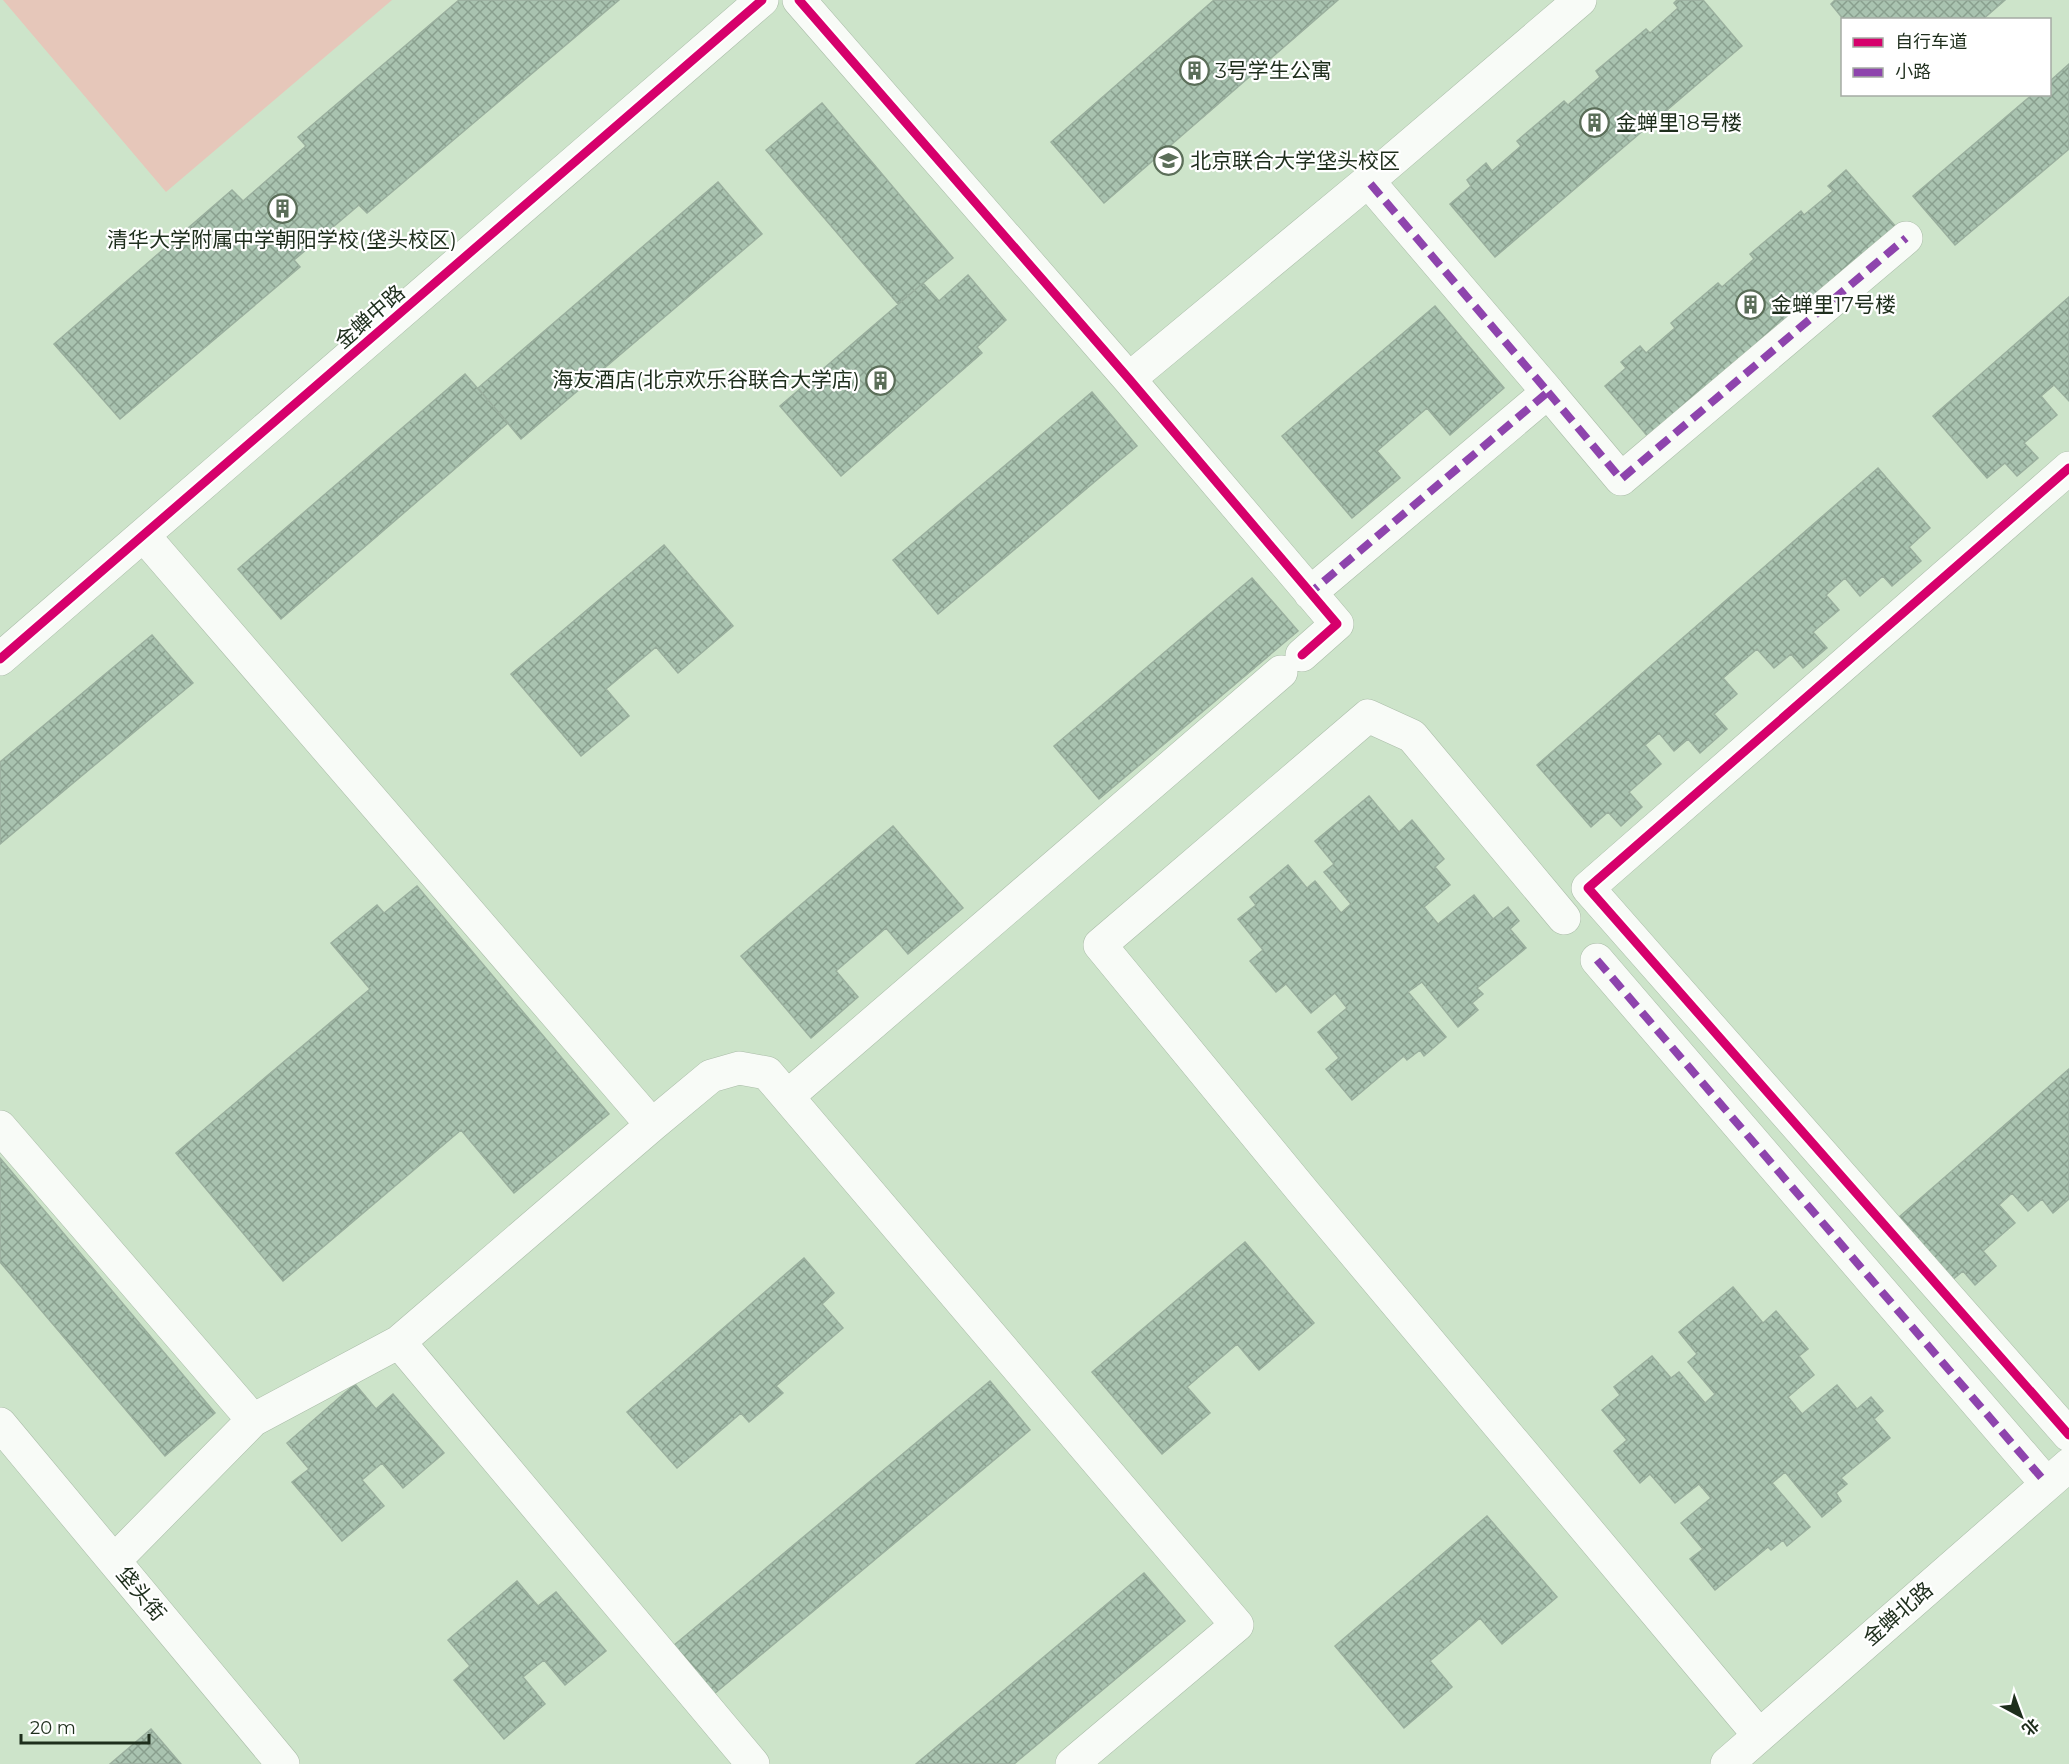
<svg xmlns="http://www.w3.org/2000/svg" width="2069" height="1764" viewBox="0 0 2069 1764" font-family="Montserrat,'Noto Sans SC',sans-serif">
	<style>
		.park { fill: #e6c7ba }
		.building { fill: url(#building-cross-hatch); stroke: #9aaf9e; stroke-width: 1.5 }
		.lines { fill: none; stroke-linecap: round; stroke-linejoin: round }
		.minor-casing { stroke: #aabca8; stroke-width: 34 }
		.minor { stroke: #f8fbf7; stroke-width: 33 }
		.quiet { stroke: #8e44ad; stroke-width: 8; stroke-dasharray: 15 8; stroke-linecap: butt }
		.cycleway-casing { stroke: #fff; stroke-width: 13 }
		.cycleway { stroke: #d6006c; stroke-width: 9 }
		.labels { text-anchor: middle; stroke-width: 4.5; stroke-linejoin: round; paint-order: stroke }
		.poi-label { font-size: 21px; fill: #1e2e1c; stroke: #fff; text-anchor: start }
		.street-label { font-size: 21px; fill: #1e2e1c; stroke: #fff }
	</style>
	<defs>
		<pattern id="building-cross-hatch" width="8" height="8" patternUnits="userSpaceOnUse" patternTransform="scale(1.5)"><rect width="8" height="8" fill="#a9c3b0"/><path d="M0 0l8 8M0 8l8-8" fill="none" stroke="#899f8e"/></pattern>
	</defs>
	<rect width="100%" height="100%" fill="#cde4ca"/>
	<path class="park" d="M3 0H392L166 192Z"/>
	<path class="building" d="M459 0H619L367 213 359 205 294 260 300 267 120 419 54 344 232 190 243 201 306 146 298 137Z
		M1214 0H1338L1104 203 1051 142Z
		M1677 0H1703L1742 46 1495 257 1450 204 1471 186 1467 180 1486 163 1492 171 1521 146 1517 141 1564 101 1568 105 1600 77 1596 71 1646 29 1650 33 1678 8 1674 3Z
		M1835 0H2005L1982 20H1844L1831 4Z
		M2069 64V149L1955 245 1913 196 2033 94H2050V81Z
		M822 103 953 258 898 304 766 150Z
		M1846 170 1897 228 1650 439 1605 386 1626 368 1621 362 1640 346 1646 353 1675 328 1671 323 1718 283 1722 287 1754 259 1750 254 1801 211 1804 215 1833 191 1828 186Z
		M718 182 762 234 521 439 478 388Z
		M968 275 1006 320 977 347 982 353 841 476 780 406 923 283 939 301Z
		M2069 297V401L2054 385 2041 396 2057 415 2024 443 2038 458 2017 476 2005 463 1987 478 1933 416Z
		M1435 306 1504 388 1450 435 1427 408 1377 451 1400 478 1352 518 1282 436Z
		M465 374 508 423 281 619 238 569Z
		M1092 392 1137 446 938 614 893 560Z
		M1878 468 1930 528 1909 547 1921 561 1892 586 1883 576 1860 596 1845 578 1826 595 1839 610 1813 632 1827 648 1803 668 1791 654 1774 668 1757 649 1723 678 1737 694 1714 714 1727 729 1700 753 1688 739 1674 751 1659 733 1645 745 1661 764 1629 792 1642 807 1621 826 1608 812 1591 827 1537 765Z
		M664 545 733 626 678 673 656 647 606 689 629 716 581 756 511 674Z
		M1252 578 1298 631 1099 799 1054 746Z
		M152 635 193 683 0 844V762Z
		M1369 796 1399 832 1412 820 1444 859 1435 867 1450 885 1424 907 1438 924 1474 895 1493 919 1508 907 1519 921 1510 929 1526 948 1477 988 1483 994 1472 1003 1478 1010 1458 1027 1422 982 1408 992 1446 1037 1424 1056 1420 1050 1407 1060 1404 1056 1352 1100 1326 1069 1339 1058 1318 1032 1347 1008 1335 993 1311 1013 1286 984 1276 992 1250 961 1263 950 1238 919 1256 905 1250 897 1288 865 1307 888 1315 881 1341 913 1351 904 1324 872 1334 864 1315 841Z
		M893 826 963 908 908 954 886 928 836 971 858 997 811 1038 741 956Z
		M417 886 609 1114 514 1193 461 1130 283 1281 176 1153 370 989 331 943 377 905 384 913Z
		M2069 1069V1199L2053 1213 2042 1199 2028 1211 2012 1193 1999 1205 2015 1223 1983 1251 1996 1266 1975 1285 1963 1271 1945 1286 1891 1224Z
		M0 1158 215 1413 165 1456 0 1262Z
		M1245 1242 1314 1323 1259 1370 1237 1344 1187 1387 1210 1413 1162 1454 1092 1372Z
		M804 1258 834 1293 822 1304 843 1328 776 1386 783 1393 749 1422 741 1413 677 1468 627 1412Z
		M1733 1287 1763 1323 1776 1311 1808 1349 1799 1356 1814 1375 1788 1397 1802 1414 1837 1385 1857 1409 1871 1397 1883 1411 1874 1419 1890 1438 1841 1478 1847 1484 1836 1493 1841 1501 1822 1517 1785 1472 1772 1483 1810 1527 1787 1546 1783 1540 1771 1550 1768 1547 1715 1590 1690 1559 1703 1549 1681 1523 1711 1498 1699 1484 1675 1503 1650 1474 1640 1483 1614 1451 1627 1440 1602 1410 1620 1395 1614 1387 1652 1356 1671 1378 1679 1372 1705 1403 1715 1394 1688 1362 1697 1354 1679 1332Z
		M990 1381 1030 1430 714 1694 673 1646Z
		M355 1384 376 1409 393 1394 444 1453 403 1488 382 1463 362 1480 384 1506 342 1541 292 1482 309 1469 287 1443Z
		M1487 1516 1557 1597 1502 1644 1480 1618 1430 1661 1452 1687 1404 1728 1335 1646Z
		M1144 1573 1185 1621 1014 1764H916Z
		M517 1581 538 1606 556 1592 606 1651 565 1685 544 1660 523 1677 545 1704 504 1739 454 1680 470 1666 448 1640Z
		M151 1729 181 1764H110Z"/>
	<g class="lines">
		<defs>
			<path id="minor" d="M799 0 1129 379 1337 624 1302 655
				M1129 379 1368 181 1580 0
				M1548 392 1621 479 1906 238
				M2069 468 1588 888 2069 1435
				M144 536 652 1125
				M1310 593 1548 392 1368 181
				M0 659 762 0
				M1564 918 1412 736 1368 716 1100 945 1305 1194 1759 1735
				M1597 960 2046 1483
				M788 1096 1281 672
				M0 1127 253 1420
				M399 1342 753 1764
				M0 1424 283 1764
				M114 1561 253 1420 399 1342 652 1125 711 1076 739 1068 767 1073 1237 1625 1072 1764
				M1727 1764 2069 1465"/>
		</defs>
		<use href="#minor" class="minor-casing"/>
		<use href="#minor" class="minor"/>
		<path class="quiet" d="M1548 392 1621 479 1906 238
			M1313 597 1310 593 1548 392 1368 181
			M1597 960 2046 1483"/>
		<defs>
			<path id="cycleway" d="M799 0 1129 379 1337 624 1302 655
				M2069 468 1588 888 2069 1435
				M0 659 762 0"/>
		</defs>
		<use href="#cycleway" class="cycleway-casing"/>
		<use href="#cycleway" class="cycleway"/>
	</g>
	<defs>
		<symbol id="building-ring" viewBox="-11 -11 22 22"><circle r="9.5" fill="#fff" stroke="#5b6e59" stroke-width="1.5"/><path d="M-4-6H4V6H1V3H-1V6H-4ZM-2.5-4.3h1.7v1.8h-1.7ZM.8-4.3h1.7v1.8H.8ZM-2.5-1h1.7V.8h-1.7ZM.8-1h1.7V.8H.8Z" fill="#5b6e59"/></symbol>
		<symbol id="university-ring" viewBox="-11 -11 22 22"><circle r="9.5" fill="#fff" stroke="#5b6e59" stroke-width="1.5"/><path d="M0-5L7-2L0 1L-7-2ZM-4 1L0 2.5L4 1V4Q0 6-4 4Z" fill="#5b6e59"/></symbol>
	</defs>
	<g fill-rule="evenodd">
		<use href="#building-ring" x="1178" y="54" width="33" height="33"/>
		<use href="#building-ring" x="1578" y="106" width="33" height="33"/>
		<use href="#university-ring" x="1152" y="144" width="33" height="33"/>
		<use href="#building-ring" x="266" y="192" width="33" height="33"/>
		<use href="#building-ring" x="1734" y="288" width="33" height="33"/>
		<use href="#building-ring" x="864" y="364" width="33" height="33"/>
	</g>
	<g class="labels">
		<g class="poi-label">
			<text x="1215" y="78">3号学生公寓</text>
			<text x="1616" y="130">金蝉里18号楼</text>
			<text x="1190" y="168">北京联合大学垡头校区</text>
			<text x="282" y="247" text-anchor="middle">清华大学附属中学朝阳学校(垡头校区)</text>
			<text x="1771" y="312">金蝉里17号楼</text>
			<text x="860" y="387" text-anchor="end">海友酒店(北京欢乐谷联合大学店)</text>
		</g>
		<g class="street-label">
			<text transform="translate(370 317) rotate(-41)" y="7">金蝉中路</text>
			<text transform="translate(141 1594) rotate(50)" y="7">垡头街</text>
			<text transform="translate(1898 1614) rotate(-41)" y="7">金蝉北路</text>
		</g>
	</g>
	<rect x="1841" y="18" width="210" height="78" fill="#ffffff" stroke="#a5aba4" stroke-width="1.5"/>
	<rect x="1853" y="38" width="30" height="9" fill="#d6006c" stroke="#a5aba4" stroke-width="1.5"/>
	<text x="1895" y="48" font-size="18" fill="#1e2e1c">自行车道</text>
	<rect x="1853" y="68" width="30" height="9" fill="#8e44ad" stroke="#a5aba4" stroke-width="1.5"/>
	<text x="1895" y="78" font-size="18" fill="#1e2e1c">小路</text>
	<g transform="translate(2021 1716) rotate(139)" stroke="#ffffff" stroke-width="4.5" paint-order="stroke">
	<path d="M0-4.5L10 22L0 15L-10 22Z" fill="#1e2e1c"/>
	<text y="-9" font-size="16" font-weight="bold" text-anchor="middle" fill="#1e2e1c">北</text>
	</g>
	<path d="M21 1734v9h128v-9" fill="none" stroke="#1e2e1c" stroke-width="3"/>
	<text x="30" y="1734" font-size="18" fill="#1e2e1c" stroke="#ffffff" stroke-width="4.5" paint-order="stroke">20 m</text>
</svg>
